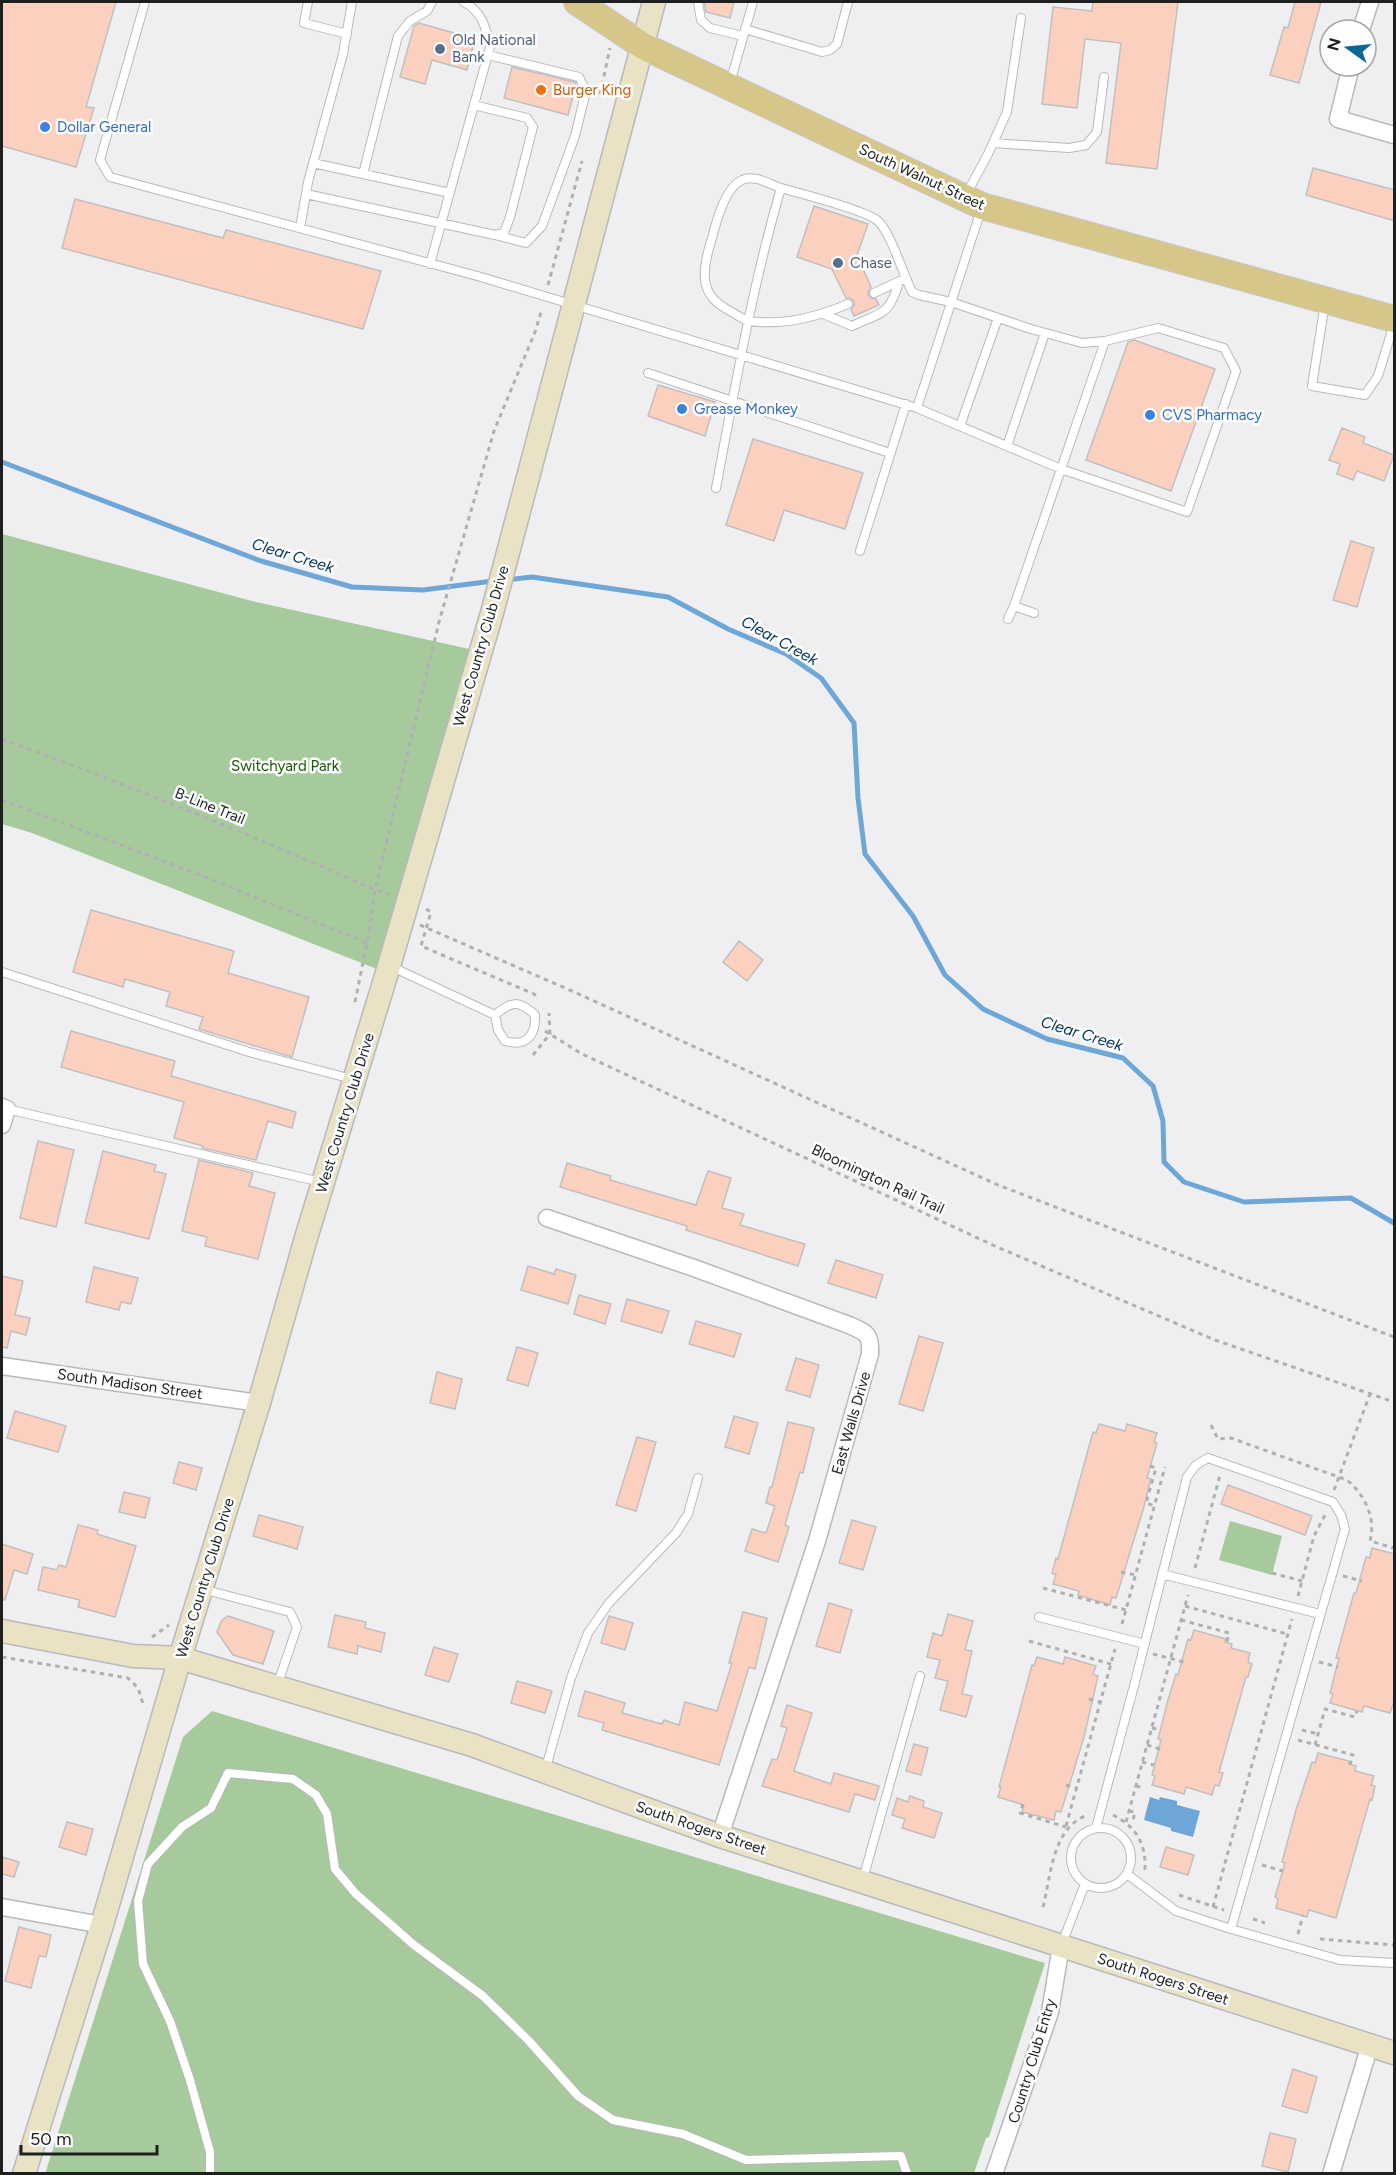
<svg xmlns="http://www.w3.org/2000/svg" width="1396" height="2175" viewBox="0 0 1396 2175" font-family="Figtree,sans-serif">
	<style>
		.green { fill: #a6ca9b }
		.water { fill: #6ea7d7 }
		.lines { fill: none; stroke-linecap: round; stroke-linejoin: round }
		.stream { stroke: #6ea7d7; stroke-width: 5 }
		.building { fill: #fcd0bf; stroke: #c1bfbf; stroke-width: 1.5 }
		.lane-casing { stroke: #b8b9ba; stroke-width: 10 }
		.street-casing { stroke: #b8b9ba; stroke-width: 19 }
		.secondary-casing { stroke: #b8b9ba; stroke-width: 25 }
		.primary-casing { stroke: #c9c9c9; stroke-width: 28 }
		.path { stroke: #afb0b1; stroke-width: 3; stroke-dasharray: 4.5 4.5; stroke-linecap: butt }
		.lane { stroke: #fff; stroke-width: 8 }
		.street { stroke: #fff; stroke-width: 16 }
		.secondary { stroke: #eae2c4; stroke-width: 22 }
		.primary { stroke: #d6c689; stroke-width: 26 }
		.service-dot { fill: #5c6f8a; stroke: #fcfdfe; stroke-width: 2 }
		.food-dot { fill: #e8710a; stroke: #fcfdfe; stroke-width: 2 }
		.shop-dot { fill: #3f7fe0; stroke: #fcfdfe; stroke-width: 2 }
		.labels { text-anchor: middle; stroke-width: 5; stroke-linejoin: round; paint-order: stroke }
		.service-label { font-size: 15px; fill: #4e5e75; stroke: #fcfdfe; text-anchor: start }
		.food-label { font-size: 15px; fill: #c56008; stroke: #fcfdfe; text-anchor: start }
		.shop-label { font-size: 15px; fill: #366cbe; stroke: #fcfdfe; text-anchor: start }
		.street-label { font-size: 15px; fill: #1e1f1f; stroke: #fcfdfe }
		.park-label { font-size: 15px; fill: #1d5503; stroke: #fcfdfe }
		.water-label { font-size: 16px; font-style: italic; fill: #053453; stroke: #fcfdfe }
	</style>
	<rect width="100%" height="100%" fill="#efeff1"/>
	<path class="green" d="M2 534 252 601 474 650 392 975 32 833 2 824Z
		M1230 1521 1282 1536 1272 1575 1219 1560Z
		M212 1711 1045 1963 989 2137 986 2138 974 2173 45 2174 183 1737Z"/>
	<path class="water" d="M1150 1797 1159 1800 1160 1797 1177 1801V1805L1200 1811 1193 1837 1171 1831V1828L1144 1820Z"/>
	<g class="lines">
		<path class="stream" d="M2 462 261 561 352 587 423 590 493 581
			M506 580 532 577 668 597 728 629 786 654 821 678 854 723 858 798 865 854 913 916 945 975 983 1009 1047 1039 1123 1058 1153 1086 1163 1121 1164 1162 1184 1182 1244 1202 1351 1198 1394 1223"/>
	</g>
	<path class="building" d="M2 2H116L86 107 94 108 76 167 2 146Z
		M704 2H734L730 18 706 12Z
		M1093 2H1178L1157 169 1106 163 1121 43 1085 39 1077 108 1042 104 1053 7 1092 11Z
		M1295 2H1321L1299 83 1270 75 1284 27 1288 28Z
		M419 23 475 39 467 70 432 60 425 84 400 77 414 26Z
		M512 67 575 82 576 85 568 115 504 98Z
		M1313 168 1395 190V221L1306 195Z
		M75 199 223 238 226 230 381 271 363 329 62 248Z
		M814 206 868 224 857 255 871 287 869 290 868 295 871 298 876 299 879 305 854 316 851 310 854 305V301L849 298H846L832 269 797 257Z
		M1134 340 1215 369 1171 491 1086 460 1128 342Z
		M658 385 715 402 705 436 648 416Z
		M1342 428 1365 437 1363 443 1394 455 1384 481 1357 471 1353 480 1337 474 1340 464 1329 460Z
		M753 439 863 473 845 529 784 510 774 541 726 525Z
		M1351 541 1374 548 1357 607 1333 600Z
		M91 910 234 951 228 973 309 997 292 1057 199 1029 203 1017 166 1006 170 992 125 979 123 987 73 972Z
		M739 941 763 960 747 981 723 962Z
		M71 1031 175 1061 171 1076 296 1112 292 1128 268 1121 256 1160 202 1148 203 1146 174 1138 184 1102 61 1067Z
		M38 1141 74 1150 56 1227 20 1218Z
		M103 1151 156 1165 154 1171 166 1174 149 1239 85 1223Z
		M199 1160 253 1173 249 1186 275 1193 258 1259 205 1246 207 1237 182 1231Z
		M567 1163 611 1176 610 1180 696 1205 708 1171 731 1178 722 1208 744 1214 740 1225 805 1244 798 1266 686 1230 687 1226 560 1187Z
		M836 1260 883 1275 876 1298 828 1283Z
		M528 1266 554 1274 556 1269 576 1275 568 1304 521 1290Z
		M94 1267 138 1278 131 1304 121 1302 119 1310 86 1302Z
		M2 1276 23 1281 15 1315 30 1318 26 1335 11 1331 7 1348 2 1347Z
		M579 1295 611 1304 605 1324 574 1314Z
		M627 1299 669 1311 662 1333 621 1321Z
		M696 1321 741 1334 734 1357 689 1344Z
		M919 1336 943 1343 923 1411 899 1404Z
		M517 1347 538 1353 528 1386 507 1380Z
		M796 1358 819 1365 810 1397 786 1390Z
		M437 1372 462 1379 455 1409 430 1403Z
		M15 1411 66 1426 58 1452 7 1438Z
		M734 1416 758 1423 749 1454 725 1447Z
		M788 1422 814 1428 803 1473 800 1472 785 1525 789 1527 778 1562 745 1551 752 1529 766 1533 775 1506 766 1503 770 1487H772Z
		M1099 1424 1125 1431 1127 1424 1157 1433 1154 1442 1157 1443 1147 1478 1151 1479 1143 1510 1116 1598 1112 1597 1110 1605 1078 1595 1079 1591 1053 1584 1056 1575 1052 1573 1056 1558 1058 1559 1093 1432 1096 1433Z
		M637 1437 656 1442 636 1511 616 1505Z
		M179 1462 202 1468 196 1490 173 1483Z
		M1228 1485 1312 1516 1305 1535 1221 1504Z
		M124 1492 150 1498 145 1518 119 1512Z
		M259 1515 303 1527 297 1549 253 1536Z
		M852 1520 876 1527 863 1570 839 1563Z
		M78 1525 98 1530 97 1534 136 1546 115 1617 78 1607 80 1600 38 1590 43 1567 57 1570 59 1565 66 1567Z
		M2 1544 33 1554 27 1574 14 1570 5 1600 2 1599Z
		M1372 1548 1395 1554V1699L1390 1713 1364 1706 1362 1712 1330 1703 1333 1694 1330 1693 1339 1658H1336L1347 1618 1354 1593H1356L1366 1557 1370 1558Z
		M829 1603 852 1610 840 1653 816 1646Z
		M743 1612 767 1618 755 1669 749 1667 719 1765 602 1730 604 1723 578 1716 585 1691 625 1703 622 1713 662 1724 664 1720 679 1725 685 1702 717 1711 732 1663H729Z
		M948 1614 973 1621 965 1650 972 1651 962 1694 972 1696 966 1717 940 1710 948 1681 935 1678 940 1660 927 1657 933 1633 942 1636Z
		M335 1615 366 1622 365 1628 385 1633 381 1652 358 1646 357 1654 328 1647Z
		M228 1616 274 1631 263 1664 233 1655 217 1632 222 1620Z
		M609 1616 633 1623 625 1650 601 1643Z
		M1194 1630 1226 1639 1225 1642 1232 1644 1231 1648 1250 1653 1248 1662 1252 1664 1248 1677H1246L1219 1772 1223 1773 1219 1786 1215 1785 1212 1795 1186 1787 1184 1794 1152 1785 1155 1776 1152 1775 1161 1740 1158 1739 1168 1700 1176 1674 1178 1675 1188 1639 1191 1640Z
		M434 1647 458 1654 449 1682 425 1675Z
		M1037 1657 1063 1664 1065 1657 1096 1666 1093 1674 1098 1676 1084 1737 1061 1812 1056 1811 1054 1820 1022 1812 1024 1805 998 1797 1001 1787H999L1032 1665 1034 1666Z
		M517 1681 552 1691 545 1713 511 1703Z
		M787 1705 812 1713 794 1771 831 1784 834 1773 879 1786 875 1800 855 1794 849 1812 762 1786 772 1759 777 1760 787 1728 781 1726Z
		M914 1744 928 1748 921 1775 906 1771Z
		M1318 1753 1349 1761V1764L1356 1766 1355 1771 1374 1776 1371 1785 1375 1786 1372 1800 1370 1799 1336 1918 1309 1910 1307 1917 1276 1908 1278 1899 1275 1897 1285 1863 1282 1862 1296 1810 1312 1762 1315 1763Z
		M910 1796 924 1801 923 1807 942 1813 934 1838 902 1828 905 1819 892 1815 897 1798 908 1802Z
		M67 1822 93 1829 86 1855 59 1847Z
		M1166 1847 1194 1855 1188 1875 1160 1867Z
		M2 1857 19 1862 14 1877 2 1874Z
		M19 1927 51 1935 46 1957 39 1956 31 1988 5 1981Z
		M1293 2069 1317 2077 1307 2113 1282 2106Z
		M1270 2133 1296 2139 1288 2172 1262 2166Z"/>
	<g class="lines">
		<defs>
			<path id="lane" d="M145 2 100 160 110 177 481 277 917 408
				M308 2 304 23 347 34
				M698 2 701 20 710 28 743 36
				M745 29 822 52 830 50 837 44 848 2
				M488 55 579 77 586 91 575 136 542 226 526 243 495 235
				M730 83 753 2
				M993 143 1069 148 1086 145 1097 132 1104 77
				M313 163 450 193
				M363 174 398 36 410 21 427 11 432 2
				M781 188C799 193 866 210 878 221 891 233 903 274 912 292L919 295 951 302 1031 329 1082 343 1105 341 1158 328 1224 348 1236 371 1187 512 1061 469 917 408 981 210
				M306 194 495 235 504 233 510 217 533 127 527 118 474 105
				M966 195 988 154 1007 112 1021 18
				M300 228 308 182 343 54 352 2
				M430 264 490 47C486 27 482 12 464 2
				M874 293 902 280
				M1325 303 1312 386 1365 395 1378 376 1394 324
				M823 314 852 326C882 312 889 316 899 282
				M648 373 890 453
				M960 426 998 318
				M1007 446 1045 333
				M716 488C735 388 752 287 781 188 769 184 754 174 742 180 728 186 719 213 715 227 711 243 703 263 705 280 707 296 717 304 730 311 736 314 743 320 750 321 784 326 817 317 848 304
				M860 551 906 404
				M1034 613 1014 606 1105 341
				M1008 619 1014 606
				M390 966 495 1015 498 1030 505 1041C526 1047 536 1036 535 1015 519 1000 511 1001 495 1015
				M2 972 249 1052 352 1079
				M7 1109 321 1182
				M1162 1574 1320 1614
				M202 1589 290 1612 297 1627 277 1686
				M1039 1617 1145 1644
				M545 1771 571 1678 588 1633 609 1603 676 1533 688 1514 698 1478
				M1071 1858a30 30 0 1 1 60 0a30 30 0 1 1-60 0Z
				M1096 1828 1135 1682 1187 1477 1196 1465 1208 1458 1333 1502 1341 1515 1345 1529 1231 1929
				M1127 1874 1176 1911 1231 1929 1340 1960 1394 1963
				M863 1879 920 1676
				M1061 1946 1085 1884
				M210 2174V2152L190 2080 170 2021 143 1964 138 1901 148 1864 182 1827 211 1808 228 1773 293 1779 316 1795 327 1814 335 1869 356 1894 414 1945 483 1996 529 2041 578 2096 613 2120 683 2134 746 2160 901 2156 907 2174"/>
			<path id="street" d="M1361 30 1370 2
				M1351 66 1338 119 1394 135
				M2 1107 7 1109 2 1125
				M547 1218 694 1268 849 1325C867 1333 871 1334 870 1354L817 1541 720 1836
				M2 1366 259 1403
				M2 1907 102 1925
				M994 2174 1050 2012 1061 1946
				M1331 2174 1370 2045"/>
			<path id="secondary" d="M2 1631 133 1656 180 1658 472 1745 720 1836 1394 2053
				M24 2174 102 1925 180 1658 259 1403 306 1238 389 966 492 613 654 2"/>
			<path id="primary" d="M577 2 643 46 982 206 1394 319"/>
		</defs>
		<use href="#lane" class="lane-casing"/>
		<use href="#street" class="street-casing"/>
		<use href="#secondary" class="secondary-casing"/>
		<use href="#primary" class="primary-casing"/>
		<path class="path" d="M600 94 610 48
			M548 285 582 161
			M2 739C128 785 252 835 375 890L389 894
			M2 800 203 876 367 943
			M426 909 431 912 421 946 534 994 538 998
			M420 925 572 991 998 1185 1394 1337
			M355 1002 367 943 375 890 439 622 494 431 535 332 542 309
			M545 1031 582 1054 997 1247 1215 1340 1394 1402
			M533 1055 550 1034 549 1013
			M1211 1425 1218 1439 1231 1438 1347 1480C1365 1495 1376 1518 1370 1541L1394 1548
			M1150 1466 1156 1468 1146 1503 1155 1506
			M1334 1490 1370 1394
			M1195 1568 1220 1475
			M1121 1572 1136 1575
			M1272 1573 1302 1581
			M1343 1576 1362 1581
			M1043 1588 1126 1610
			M1298 1596 1314 1536 1325 1515
			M1185 1606 1287 1634
			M1181 1620 1229 1633 1227 1642
			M1122 1624 1165 1467
			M152 1637 169 1625
			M1029 1641 1111 1664
			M1153 1654 1184 1662
			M2 1657 128 1678 138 1688 144 1707
			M1319 1662 1338 1667
			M1089 1699 1100 1702
			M1152 1728 1161 1730
			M1302 1730 1318 1734
			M1298 1740 1353 1755 1350 1765
			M1147 1745 1160 1749
			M1315 1745 1325 1709 1355 1717 1357 1711
			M1142 1762 1154 1765
			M1066 1785 1077 1788
			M1136 1786 1144 1788
			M1023 1804 1020 1813 1066 1827
			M1129 1811 1135 1812 1133 1820 1136 1821
			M1113 1815C1136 1827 1146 1843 1145 1869L1148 1871
			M1126 1822 1188 1595
			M1066 1826 1115 1649
			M1262 1865 1283 1871
			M1179 1895 1224 1910
			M1043 1907C1051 1876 1052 1830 1085 1816
			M1213 1907 1292 1619
			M1253 1919 1265 1923
			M1298 1934 1303 1915
			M1320 1939 1394 1945"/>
		<use href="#lane" class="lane"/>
		<use href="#street" class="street"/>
		<use href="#secondary" class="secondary"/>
		<use href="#primary" class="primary"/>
	</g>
	<g class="service-dot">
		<circle cx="440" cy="49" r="6"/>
		<circle cx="838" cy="263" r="6"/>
	</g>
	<circle class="food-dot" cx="541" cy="90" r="6"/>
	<g class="shop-dot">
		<circle cx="45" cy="127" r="6"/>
		<circle cx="682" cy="409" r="6"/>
		<circle cx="1150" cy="415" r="6"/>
	</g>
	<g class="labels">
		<g class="service-label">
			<text x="452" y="45">Old National<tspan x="452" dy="17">Bank</tspan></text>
			<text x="850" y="268">Chase</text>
		</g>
		<g class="food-label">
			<text x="553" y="95">Burger King</text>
		</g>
		<g class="shop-label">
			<text x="57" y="132">Dollar General</text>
			<text x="694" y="414">Grease Monkey</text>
			<text x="1162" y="420">CVS Pharmacy</text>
		</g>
		<g class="street-label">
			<text transform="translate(922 177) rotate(25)" y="5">South Walnut Street</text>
			<text transform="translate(481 646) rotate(-74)" y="5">West Country Club Drive</text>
			<text transform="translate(210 806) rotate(22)" y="5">B-Line Trail</text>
			<text transform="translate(345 1113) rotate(-73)" y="5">West Country Club Drive</text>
			<text transform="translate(878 1179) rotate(25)" y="5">Bloomington Rail Trail</text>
			<text transform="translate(130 1384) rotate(8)" y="5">South Madison Street</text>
			<text transform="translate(851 1423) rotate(-74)" y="5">East Walls Drive</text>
			<text transform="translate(205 1578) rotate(-73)" y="5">West Country Club Drive</text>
			<text transform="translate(701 1828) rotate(19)" y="5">South Rogers Street</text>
			<text transform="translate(1163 1979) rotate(18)" y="5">South Rogers Street</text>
			<text transform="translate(1032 2061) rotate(-73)" y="5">Country Club Entry</text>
		</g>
		<g class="park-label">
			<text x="285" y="771">Switchyard Park</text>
		</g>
		<g class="water-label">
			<text transform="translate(293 555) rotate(17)" y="6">Clear Creek</text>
			<text transform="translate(780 640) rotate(29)" y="6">Clear Creek</text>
			<text transform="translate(1082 1033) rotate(17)" y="6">Clear Creek</text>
		</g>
	</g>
	<rect width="1396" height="2175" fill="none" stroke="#1e1f1f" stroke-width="6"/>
	<g transform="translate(1348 48) rotate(285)"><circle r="28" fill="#fcfdfe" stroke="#a3a4a5" stroke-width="1.5"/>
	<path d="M0-4.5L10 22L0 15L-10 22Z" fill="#0b6595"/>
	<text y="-9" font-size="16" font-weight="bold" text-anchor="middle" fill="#1e1f1f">N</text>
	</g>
	<path d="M21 2145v9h136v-9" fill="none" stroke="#1e1f1f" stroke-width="3"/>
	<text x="30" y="2145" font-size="18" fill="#1e1f1f" stroke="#fcfdfe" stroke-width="4.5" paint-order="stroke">50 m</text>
</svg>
